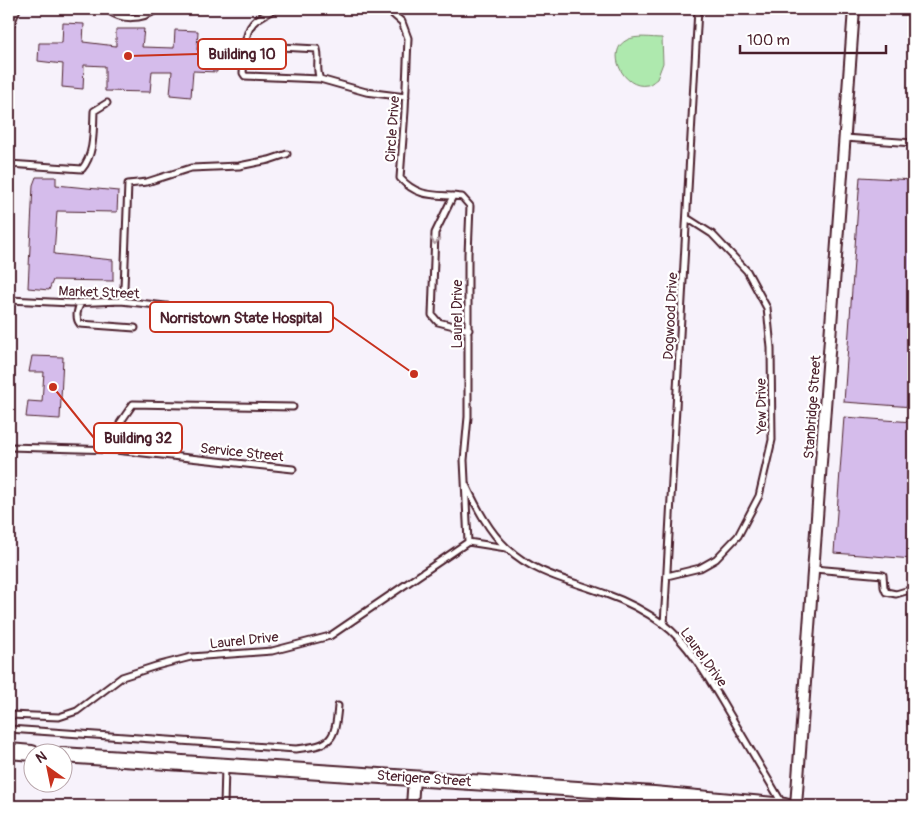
<svg xmlns="http://www.w3.org/2000/svg" width="922" height="815" viewBox="0 0 922 815" font-family="Pangolin,sans-serif">
	<style>
		.green { fill: #aee9ae; stroke: #7c846c }
		.building { fill: #d5bceb; stroke: #4a1f2b }
		.lines { fill: none; stroke-linecap: round; stroke-linejoin: round }
		.lane-casing { stroke: #4a1f2b; stroke-width: 9 }
		.street-casing { stroke: #4a1f2b; stroke-width: 14 }
		.secondary-casing { stroke: #4a1f2b; stroke-width: 18 }
		.lane { stroke: #fff; stroke-width: 5 }
		.street { stroke: #fff; stroke-width: 10 }
		.secondary { stroke: #fff; stroke-width: 14 }
		.oneway { stroke: #ae9aa0 }
		.labels { text-anchor: middle; stroke-width: 4.5; stroke-linejoin: round; paint-order: stroke }
		.street-label { font-size: 14px; fill: #4a1f2b; stroke: #fff }
		.leader { fill: none; stroke: #c8321e; stroke-width: 2 }
		.callout-dot { fill: #c8321e; stroke: #fff; stroke-width: 2 }
		.callout { fill: #fff; stroke: #c8321e; stroke-width: 2 }
		.callout-label { font-size: 15px; text-anchor: middle; font-weight: bold; fill: #4a1f2b }
	</style>
	<rect width="100%" height="100%" fill="#f7f2fb"/>
	<filter id="ink" filterUnits="userSpaceOnUse"><feTurbulence type="fractalNoise" baseFrequency=".02" numOctaves="2"/><feDisplacementMap in="SourceGraphic" scale="10" xChannelSelector="R" yChannelSelector="G"/><feConvolveMatrix kernelMatrix="1 2 1 2 8 2 1 2 1" color-interpolation-filters="sRGB"/></filter>
	<g filter="url(#ink)">
		<path class="green" d="M662 38 663 63 657 79C654 81 650 85 647 85 623 90 605 50 627 40 636 35 652 38 662 38Z"/>
		<path class="building" d="M63 23 84 24 83 42 116 46V29H144L142 47 174 48 175 30 198 31 197 50 217 52V72L193 71 191 97 170 95 172 71H152L150 92 105 91V66L84 65 83 89 62 87 63 64 38 61 39 43H62Z
			M36 177H56V185L118 191 117 212 57 211 54 254 113 260V281L53 280 49 290 28 288 33 185Z
			M860 177 913 180V407L844 402Z
			M32 356 63 357 60 419 26 417 28 401 42 402 44 372H29Z
			M844 417 913 422V559L834 553Z"/>
		<g class="lines">
			<defs>
				<path id="lane" d="M107 9C121 21 142 20 157 9
					M9 29 17 9
					M245 45C248 22 256 19 275 9
					M320 79 245 76 243 73 245 45 317 49C320 59 315 69 320 79L366 92 406 97
					M845 138 913 143
					M9 164 82 169C95 153 93 131 94 111L107 103
					M453 196 435 233 432 315 438 322 469 330
					M9 300 71 303 121 301 219 312
					M121 301 124 288 128 184 147 182 191 168 239 166 269 160 287 154
					M81 303C77 309 75 318 80 324L135 328
					M9 447 115 450 293 469
					M115 450 120 423 133 404 293 407
					M466 485C476 506 489 532 507 548 534 574 572 581 606 594 626 601 645 611 663 624 688 642 710 681 726 708 745 740 763 771 782 803
					M468 542 506 548
					M814 569 883 575 884 587 886 592 896 594 913 589
					M667 576 700 568 716 559 738 536 759 496 772 440 771 348 767 308 747 271 712 234 687 218
					M664 625 698 9
					M9 715 59 717 77 711 122 677 156 666 191 657 272 651 330 636 468 542 464 460 468 417V254L470 206 462 197C436 194 419 199 400 178L405 111 408 38 402 22 387 9
					M9 729 296 749C331 745 335 742 338 706
					M224 806 225 766"/>
				<path id="street" d="M412 806 414 777
					M796 806 854 9"/>
				<path id="secondary" d="M9 751 32 753
					M62 755 654 794 785 806"/>
			</defs>
			<use href="#lane" class="lane-casing"/>
			<use href="#street" class="street-casing"/>
			<use href="#secondary" class="secondary-casing"/>
			<use href="#lane" class="lane"/>
			<use href="#street" class="street"/>
			<use href="#secondary" class="secondary"/>
		</g>
		<defs><path id="oneway-chevron" d="M-2-3.5L2.5 0L-2 3.5" fill="none" stroke-width="1.6" stroke-linecap="round" stroke-linejoin="round" transform="scale(1.25)"/></defs>
		<use class="oneway" href="#oneway-chevron" transform="translate(435 241) rotate(94)"/>
	</g>
	<g class="labels">
		<g class="street-label">
			<text transform="translate(392 129) rotate(-86)" y="5">Circle Drive</text>
			<text transform="translate(99 292) rotate(2)" y="5">Market Street</text>
			<text transform="translate(457 314) rotate(-90)" y="5">Laurel Drive</text>
			<text transform="translate(670 316) rotate(-87)" y="5">Dogwood Drive</text>
			<text transform="translate(761 406) rotate(-91)" y="5">Yew Drive</text>
			<text transform="translate(812 407) rotate(-86)" y="5">Stanbridge Street</text>
			<text transform="translate(242 452) rotate(6)" y="5">Service Street</text>
			<text transform="translate(244 640) rotate(-6)" y="5">Laurel Drive</text>
			<text transform="translate(704 657) rotate(54)" y="5">Laurel Drive</text>
			<text transform="translate(424 778) rotate(4)" y="5">Sterigere Street</text>
		</g>
	</g>
	<path class="leader" d="M128 56L198 54M414 374L333 317M53 387L94 438"/>
	<g class="callout-dot">
		<circle cx="128" cy="56" r="5"/>
		<circle cx="414" cy="374" r="5"/>
		<circle cx="53" cy="387" r="5"/>
	</g>
	<g class="callout">
		<rect x="198" y="39" width="88" height="30" rx="5"/>
		<rect x="150" y="302" width="183" height="30" rx="5"/>
		<rect x="94" y="423" width="88" height="30" rx="5"/>
	</g>
	<g class="callout-label">
		<text x="242" y="59">Building 10</text>
		<text x="241" y="323">Norristown State Hospital</text>
		<text x="138" y="443">Building 32</text>
	</g>
	<rect width="922" height="815" fill="none" stroke="#fff" stroke-width="30"/>
	<rect x="15" y="15" width="892" height="785" fill="none" stroke="#4a1f2b" stroke-width="2" filter="url(#ink)"/>
	<g transform="translate(48 768) rotate(327)"><circle r="24" fill="#ffffff" stroke="#b7a5aa"/>
	<path d="M0-4L9 19L0 12L-9 19Z" fill="#c8321e"/>
	<text y="-8" font-size="14" font-weight="bold" text-anchor="middle" fill="#4a1f2b">N</text>
	</g>
	<path d="M740 45v8h146v-8" fill="none" stroke="#4a1f2b" stroke-width="2.5"/>
	<text x="747" y="45" font-size="15" fill="#4a1f2b" stroke="#ffffff" stroke-width="4" paint-order="stroke">100 m</text>
</svg>
